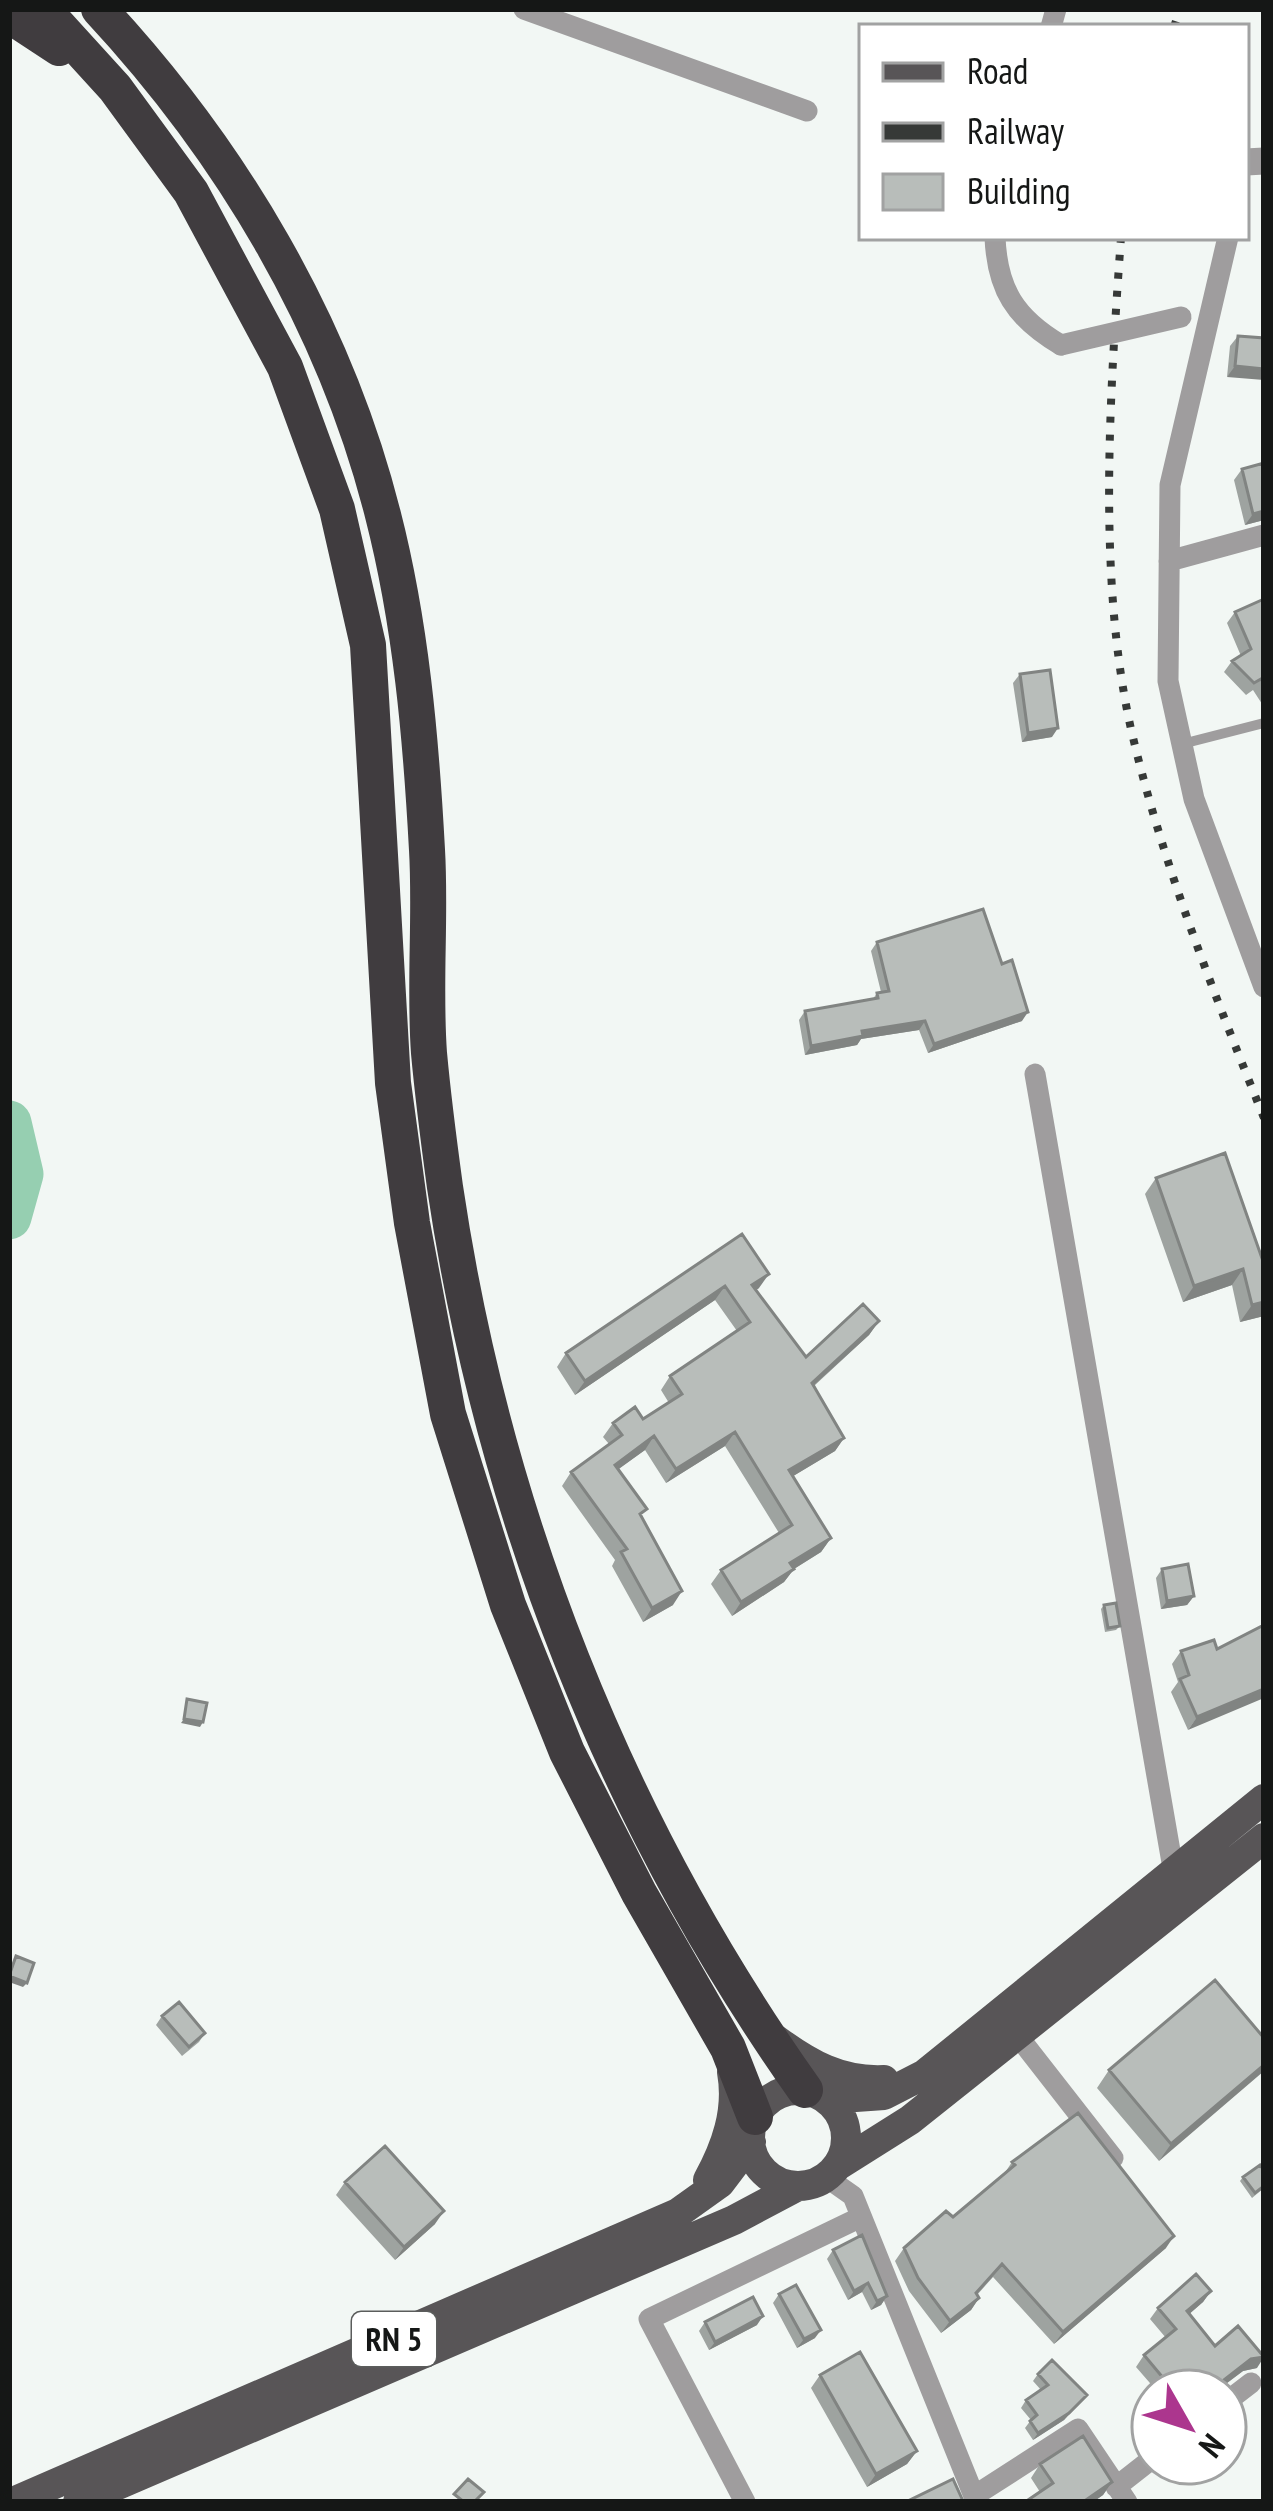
<svg xmlns="http://www.w3.org/2000/svg" width="1273" height="2511" viewBox="0 0 1273 2511" font-family="'PT Sans Narrow',sans-serif">
	<style>
		.lines { fill: none; stroke-linecap: round; stroke-linejoin: round }
		.river { stroke: #96cfb1; stroke-width: 45 }
		.service { stroke: #9f9d9e; stroke-width: 10 }
		.minor { stroke: #9f9d9e; stroke-width: 21 }
		.tertiary { stroke: #9f9d9e; stroke-width: 27 }
		.primary { stroke: #585557; stroke-width: 30 }
		.motorway { stroke: #403c3f; stroke-width: 36 }
		.rail { stroke: #363937; stroke-width: 8; stroke-dasharray: 6 12; stroke-linecap: butt }
		.minor-bridge { stroke: #9f9d9e; stroke-width: 21 }
		.wall { fill: #9ea3a0 }
		.shaded-wall { fill: #818482 }
		.building { fill: #b8bdba; stroke: #818482; stroke-width: 3 }
		.labels { text-anchor: middle; stroke-width: 9; stroke-linejoin: round; paint-order: stroke }
		.shield { fill: #fff; stroke: #5b5d5c; stroke-width: 3 }
		.shield-label { font-size: 33px; font-weight: bold; fill: #151716 }
	</style>
	<rect width="100%" height="100%" fill="#f2f7f4"/>
	<g class="lines">
		<path class="river" d="M9 1123 21 1174 9 1217"/>
		<path class="service" d="M1182 744 1264 723"/>
		<path class="minor" d="M524 9 807 111
			M1051 27 1056 9
			M995 237C997 289 1015 318 1061 345
			M1228 237 1170 485 1168 681 1194 799 1264 987
			M1169 561 1264 535
			M1035 1074 1174 1874
			M1017 2035 1113 2158
			M826 2177 853 2196 974 2496 1078 2429 1127 2502
			M1225 2403 1251 2383
			M1116 2487 1153 2458
			M745 2502 649 2319 861 2217"/>
		<path class="tertiary" d="M1246 162 1264 161"/>
		<path class="primary" d="M775 2039C809 2064 840 2082 884 2080
			M750 2138a48 48 0 1 1 96 0a48 48 0 1 1-96 0Z
			M827 2099 884 2095 925 2074 1264 1799
			M837 2166 910 2120 1264 1838
			M708 2180C726 2147 739 2111 732 2072
			M13 2502 678 2213 720 2183 751 2142
			M78 2502 734 2220 798 2186"/>
		<path class="motorway" d="M43 9 115 88 191 192 285 367 337 509 368 645 393 1083 412 1223 448 1414 508 1605 567 1752 639 1893 728 2048 755 2117
			M99 9C232 152 335 325 383 515 411 624 421 738 427 850 431 917 424 985 429 1053 433 1097 439 1143 445 1187 493 1511 615 1822 805 2090
			M9 15 59 48"/>
		<path class="rail" d="M1174 27 1180 9
			M1121 237C1110 392 1097 577 1131 729 1162 863 1213 991 1264 1118"/>
		<path class="minor-bridge" d="M1061 345 1181 317"/>
	</g>
	<path class="wall" d="M1238 336 1264 338 1227 377 1230 346Z
		M1264 463V520L1245 525 1234 480 1242 469Z
		M1264 599V707L1253 690 1246 695 1224 672 1232 661 1241 656 1227 623 1235 612Z
		M1020 674 1052 737 1022 742 1013 683Z
		M877 942 1022 1021 928 1053 919 1030 861 1039 857 1045 805 1055 799 1020 805 1011 873 999 877 993 881 992 871 951Z
		M1156 1178 1264 1264V1316L1240 1322 1232 1285 1183 1302 1145 1194Z
		M742 1234 759 1288 756 1290 806 1357 879 1321 869 1335 814 1386 844 1438 835 1451 793 1476 831 1538 821 1552 794 1569 784 1582 732 1616 711 1584 721 1570 779 1533 725 1446 666 1483 645 1450 618 1469 641 1517 673 1605 643 1622 612 1566 615 1560 562 1486 571 1472 609 1444 603 1437 613 1423 643 1419 669 1403 661 1390 670 1376 737 1331 715 1300 575 1395 557 1367 566 1353Z
		M1162 1569 1194 1596 1187 1605 1161 1609 1156 1578Z
		M1104 1605 1120 1626 1116 1630 1105 1632 1101 1609Z
		M1264 1625 1188 1730 1171 1692 1178 1682 1172 1664 1181 1651 1217 1649Z
		M162 2016 205 2033 199 2042 182 2056 156 2025Z
		M1264 2038 1159 2161 1097 2088 1109 2070Z
		M1012 2162 1166 2248 1054 2344 993 2277 977 2295 979 2298 971 2310 941 2333 909 2291 895 2261 904 2248 953 2217 1004 2174Z
		M1243 2177 1264 2188 1252 2198 1240 2181Z
		M345 2182 435 2224 395 2260 336 2195Z
		M833 2250 887 2296 881 2305 871 2310 862 2292 848 2300 827 2259Z
		M1211 2291 1203 2302 1189 2314 1215 2346 1257 2368 1243 2371 1222 2387 1220 2391H1164L1161 2387 1156 2390 1136 2367 1144 2355 1166 2338 1150 2319 1158 2308Z
		M779 2294 815 2338 797 2348 773 2303Z
		M705 2322 757 2325 709 2350 699 2331Z
		M1038 2374 1087 2395 1064 2420 1033 2440 1025 2428 1031 2420 1021 2408 1026 2400 1041 2390 1033 2381Z
		M820 2375 917 2451 907 2464 867 2487 811 2388Z
		M1040 2464 1112 2482 1103 2495 1093 2502H1025L1040 2492 1031 2478Z"/>
	<path class="shaded-wall" d="M1235 366 1264 369V380L1227 377Z
		M1264 511V520L1245 525 1253 514Z
		M1058 728 1052 737 1022 742 1028 733Z
		M1028 1012 1022 1021 928 1053 934 1044Z
		M925 1021 919 1030 861 1039 857 1045 805 1055 811 1046 862 1031Z
		M1243 1269 1232 1285 1183 1302 1194 1286Z
		M769 1274 759 1288 743 1299 752 1285Z
		M725 1286 715 1300 575 1395 585 1381Z
		M1264 1302V1316L1240 1322 1252 1305Z
		M879 1321 869 1335 802 1396 812 1383Z
		M735 1432 725 1446 666 1483 676 1469Z
		M654 1436 645 1450 605 1479 615 1465Z
		M844 1438 835 1451 780 1484 789 1470Z
		M831 1538 821 1552 781 1577 790 1563Z
		M794 1569 784 1582 732 1616 741 1602Z
		M682 1591 673 1605 643 1622 652 1608Z
		M1194 1596 1187 1605 1161 1609 1167 1601Z
		M1264 1689V1698L1188 1730 1197 1717Z
		M184 1719 203 1722 200 1727 181 1723Z
		M9 1976 27 1983 23 1987 9 1982Z
		M1264 2065V2071L1159 2161 1171 2144Z
		M444 2211 435 2224 395 2260 404 2247Z
		M1174 2236 1166 2248 1054 2344 1063 2332Z
		M868 2283 862 2292 848 2300 854 2291Z
		M1211 2291 1203 2302 1179 2323 1187 2311Z
		M887 2296 881 2305 871 2310 877 2301Z
		M979 2298 971 2310 941 2333 950 2321Z
		M763 2316 757 2325 709 2350 715 2342Z
		M821 2330 815 2338 797 2348 804 2339Z
		M1264 2357 1257 2368 1243 2371 1216 2391 1224 2380 1251 2359Z
		M1087 2395 1064 2420 1033 2440 1038 2433Z
		M917 2451 907 2464 867 2487 876 2474Z
		M1112 2482 1103 2495 1093 2502H1083Z"/>
	<path class="building" d="M1238 336 1264 338V369L1235 366Z
		M1264 463V511L1253 514 1242 469Z
		M1264 599V683L1261 679 1254 683 1232 661 1251 649 1235 612Z
		M1050 670 1058 728 1028 733 1020 674Z
		M983 909 1002 964 1012 960 1028 1012 934 1044 925 1021 862 1031 863 1036 811 1046 805 1011 878 998 877 993 889 991 877 942Z
		M1225 1153 1264 1264V1302L1252 1305 1243 1269 1194 1286 1156 1178Z
		M742 1234 769 1274 752 1285 806 1357 863 1304 879 1321 812 1383 844 1438 789 1470 831 1538 790 1563 794 1569 741 1602 721 1570 792 1525 735 1432 676 1469 654 1436 615 1465 647 1509 640 1514 682 1591 652 1608 621 1552 627 1549 571 1472 622 1435 613 1423 635 1407 643 1419 682 1394 670 1376 750 1322 725 1286 585 1381 566 1353Z
		M1188 1564 1194 1596 1167 1601 1162 1569Z
		M1116 1603 1120 1626 1108 1628 1104 1605Z
		M1264 1625V1689L1197 1717 1180 1679 1189 1675 1181 1651 1214 1640 1217 1649Z
		M187 1699 207 1703 203 1722 184 1719Z
		M16 1956 34 1963 27 1983 9 1976Z
		M1215 1980 1264 2038V2065L1171 2144 1109 2070Z
		M179 2002 205 2033 189 2047 162 2016Z
		M1078 2113 1174 2236 1063 2332 1002 2264 976 2293 979 2298 950 2321 918 2278 904 2248 946 2211 953 2217 1015 2165 1012 2162Z
		M385 2146 444 2211 404 2247 345 2182Z
		M1260 2165 1264 2170V2186L1255 2193 1243 2177Z
		M862 2235 887 2296 877 2301 868 2283 854 2291 833 2250Z
		M1196 2274 1211 2291 1187 2311 1215 2346 1238 2326 1264 2357 1251 2359 1224 2380 1220 2391H1182L1168 2375 1164 2379 1144 2355 1176 2329 1158 2308Z
		M796 2285 821 2330 804 2339 779 2294Z
		M753 2297 763 2316 715 2342 705 2322Z
		M860 2352 917 2451 876 2474 820 2375Z
		M1052 2360 1087 2395 1069 2413 1038 2433 1030 2421 1037 2415 1026 2400 1048 2385 1038 2374Z
		M1083 2436 1112 2482 1083 2502H1025L1053 2483 1040 2464Z
		M468 2479 484 2492 474 2502H464L454 2494Z
		M953 2479 963 2501 911 2502 910 2500Z"/>
	<g class="labels">
		<rect class="shield" x="352" y="2312" width="84" height="54" rx="9"/>
		<g class="shield-label">
			<text x="394" y="2351">RN 5</text>
		</g>
	</g>
	<rect width="1273" height="2511" fill="none" stroke="#151716" stroke-width="24"/>
	<rect x="859" y="24" width="390" height="216" fill="#ffffff" stroke="#a1a2a2" stroke-width="3"/>
	<rect x="883" y="63" width="60" height="18" fill="#585557" stroke="#a1a2a2" stroke-width="3"/>
	<text x="967" y="84" font-size="36" fill="#151716">Road</text>
	<rect x="883" y="123" width="60" height="18" fill="#363937" stroke="#a1a2a2" stroke-width="3"/>
	<text x="967" y="144" font-size="36" fill="#151716">Railway</text>
	<rect x="883" y="174" width="60" height="36" fill="#b8bdba" stroke="#a1a2a2" stroke-width="3"/>
	<text x="967" y="204" font-size="36" fill="#151716">Building</text>
	<g transform="translate(1189 2427) rotate(129)"><circle r="57" fill="#ffffff" stroke="#a1a2a2" stroke-width="3"/>
	<path d="M0-9L21 45L0 30L-21 45Z" fill="#ac368e"/>
	<text y="-18" font-size="33" font-weight="bold" text-anchor="middle" fill="#151716">N</text>
	</g>
</svg>
